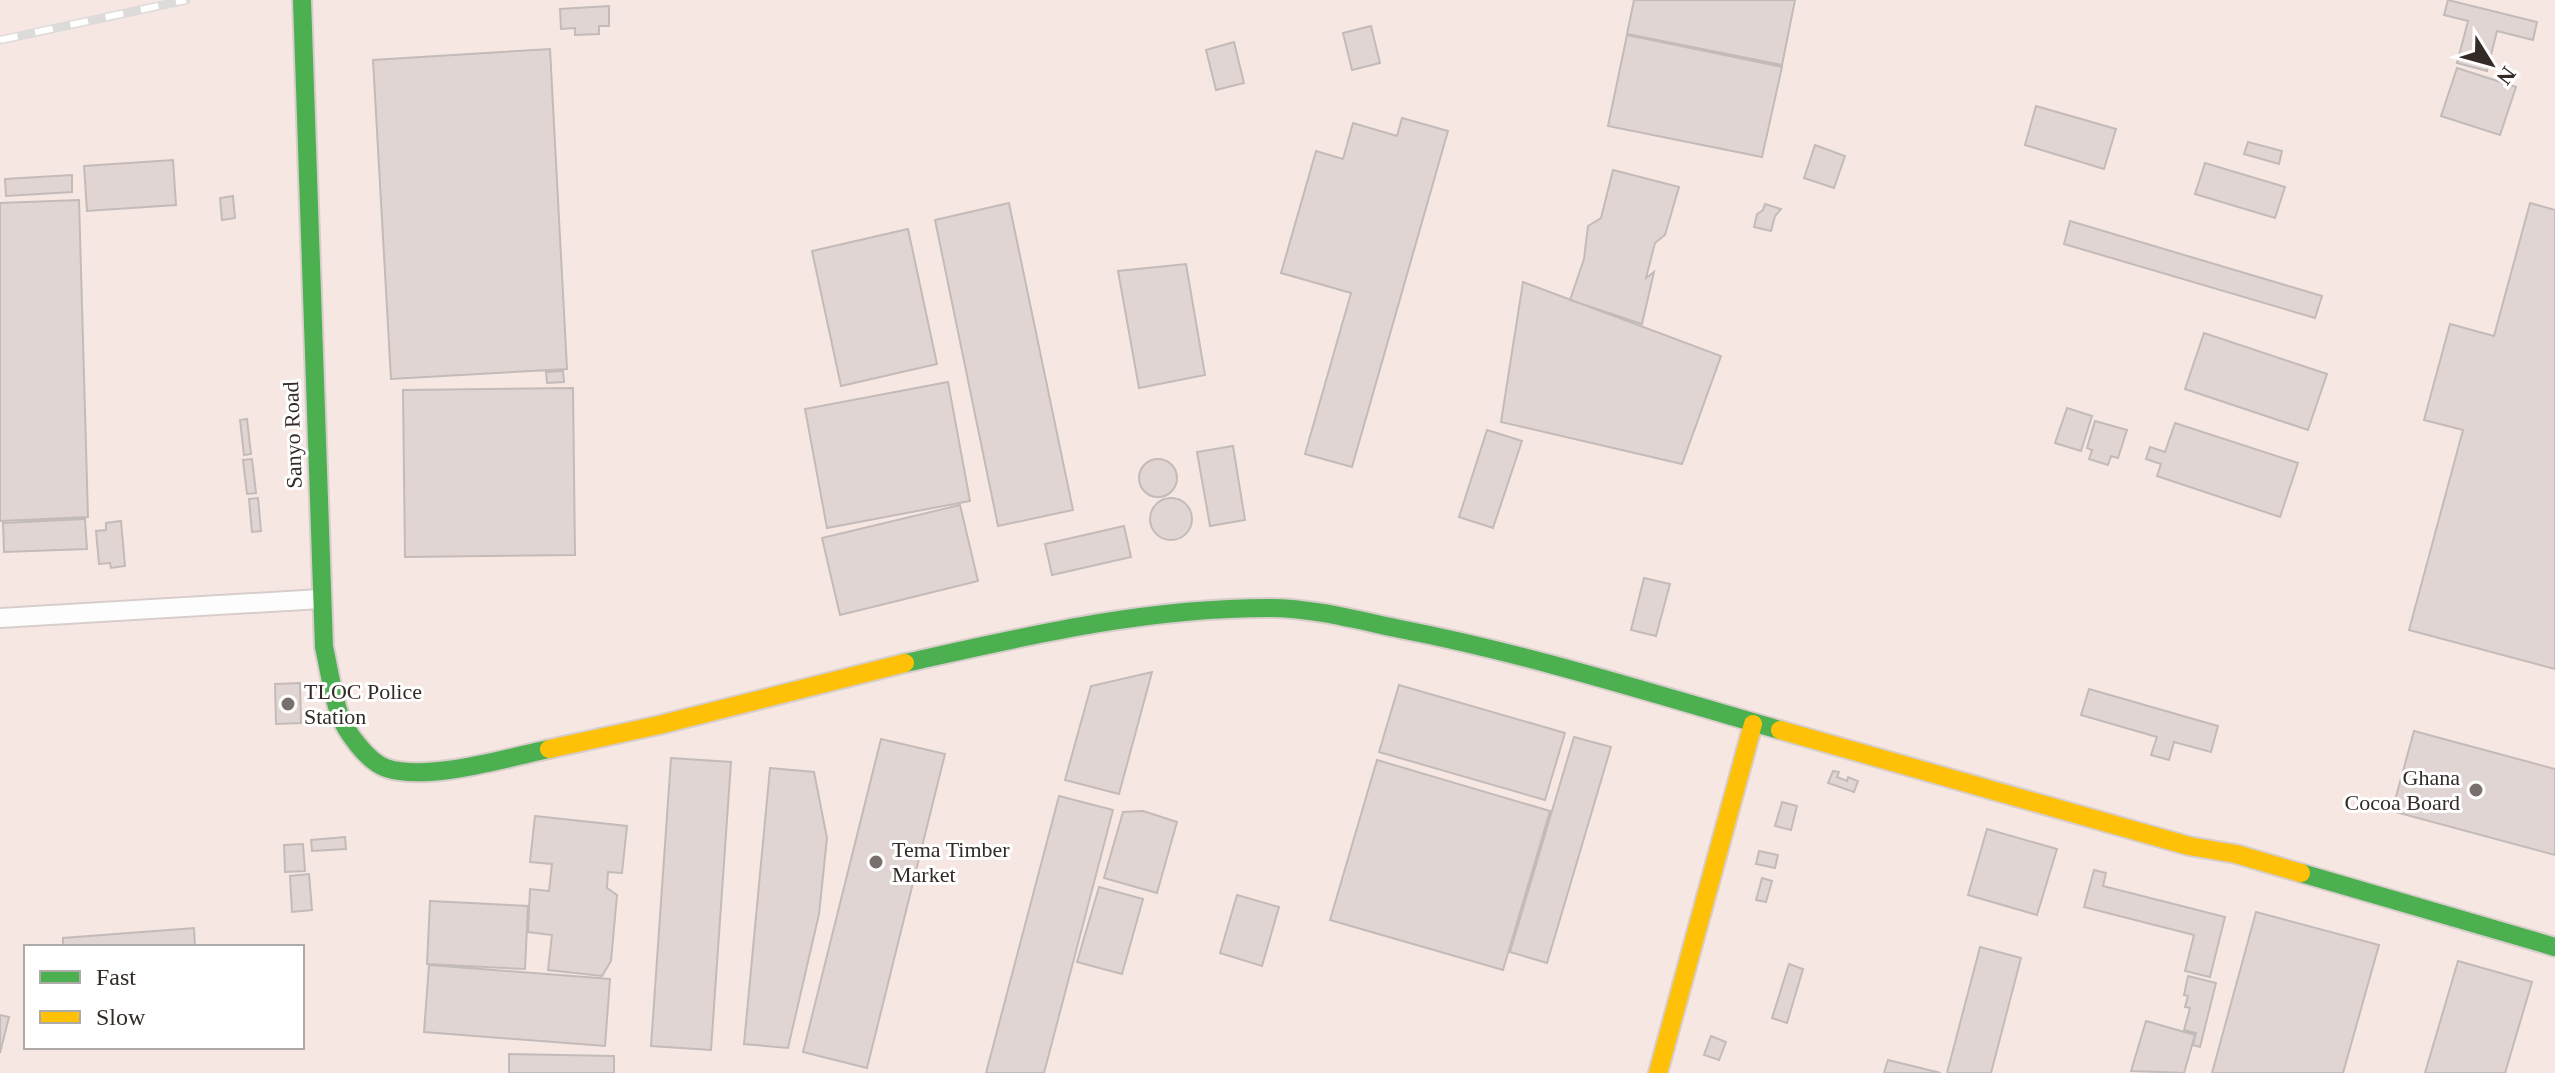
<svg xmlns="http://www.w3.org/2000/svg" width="2555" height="1073" viewBox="0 0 2555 1073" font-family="'Times New Roman',serif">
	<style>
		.built { fill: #f7e7e3; fill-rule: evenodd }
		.building { fill: #e0d5d2; stroke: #c3bbb9; stroke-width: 2 }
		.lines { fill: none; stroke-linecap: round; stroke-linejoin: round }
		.street-casing { stroke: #d7cecc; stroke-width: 22 }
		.fast-casing { stroke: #d7cecc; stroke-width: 22 }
		.slow-casing { stroke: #d7cecc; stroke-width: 22 }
		.street { stroke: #fefdfd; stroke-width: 18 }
		.fast { stroke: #4caf50; stroke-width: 18 }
		.slow { stroke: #ffc107; stroke-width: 18 }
		.rail-casing { stroke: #dddada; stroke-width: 9 }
		.rail { stroke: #fff; stroke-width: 6; stroke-dasharray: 18; stroke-linecap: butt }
		.poi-dot { fill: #79706d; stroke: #fff; stroke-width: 3 }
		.labels { text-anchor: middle; stroke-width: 6; stroke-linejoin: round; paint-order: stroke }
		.street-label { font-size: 22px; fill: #342a26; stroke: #fff }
		.poi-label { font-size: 22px; fill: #342a26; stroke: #fff; text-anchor: start }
	</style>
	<rect width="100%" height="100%" fill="#faf3f2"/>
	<path class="built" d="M0 0H2555V1073H0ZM26 947H302V1047H26Z"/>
	<path class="building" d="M1634 0H1795L1782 65 1627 34Z
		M2448 0 2537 22 2533 40 2497 31 2487 71 2457 63 2468 21 2444 15Z
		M609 6V26H599V34L575 35V28L561 29 560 9Z
		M1371 26 1380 63 1352 70 1343 33Z
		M1627 35 1782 67 1762 157 1608 126Z
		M1234 42 1244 83 1216 90 1206 50Z
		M550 49 567 369 391 379 373 60Z
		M2457 68 2516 87 2500 135 2441 116Z
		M2036 106 2116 129 2104 169 2025 145Z
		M1402 118 1448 131 1352 467 1305 454 1351 293 1281 273 1316 151 1343 159 1353 123 1397 136Z
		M2248 142 2282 151 2279 164 2244 154Z
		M1815 145 1845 156 1834 188 1804 178Z
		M173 160 176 205 87 211 84 166Z
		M2205 163 2285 187 2275 218 2195 194Z
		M1613 170 1679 187 1665 235 1655 243 1646 278 1654 272 1642 324 1570 300 1584 259 1588 226 1601 218Z
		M72 175V192L6 196 5 179Z
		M233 196 235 218 222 220 220 198Z
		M79 200 88 517 0 521V203Z
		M1009 203 1073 510 998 526 935 220Z
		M2530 203 2555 210V669L2409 630 2463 430 2424 420 2450 324 2494 336Z
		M1765 204 1781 209 1775 216 1771 231 1754 227 1757 214 1763 210Z
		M2070 221 2322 296 2315 318 2064 244Z
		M908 229 937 364 841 386 812 251Z
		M1186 264 1205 375 1139 388 1118 271Z
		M1523 282 1721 356 1682 464 1501 422Z
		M2204 333 2327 374 2308 430 2185 389Z
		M563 371 564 382 547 383 546 372Z
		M948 382 970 501 827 528 805 409Z
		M573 388 575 555 405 557 403 390Z
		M2067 408 2092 416 2081 451 2055 443Z
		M247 419 251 454 244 455 240 420Z
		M2095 421 2127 430 2118 458 2111 456 2108 465 2089 459 2092 450 2087 448Z
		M2175 423 2298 463 2280 517 2157 476 2161 464 2146 459 2150 447 2165 452Z
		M1487 430 1522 441 1493 528 1459 517Z
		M1233 446 1245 520 1210 526 1197 452Z
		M1139 478a19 19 0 1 1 38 0a19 19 0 1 1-38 0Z
		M252 459 256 493 247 494 243 460Z
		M1150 519a21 21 0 1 1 42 0a21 21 0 1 1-42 0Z
		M258 498 261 531 252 532 249 499Z
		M960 505 978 581 840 615 822 538Z
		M85 519 87 549 4 552 3 523Z
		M121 521 125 566 111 568 110 563 99 564 96 531 106 530V523Z
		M1124 526 1131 557 1052 575 1045 544Z
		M1644 578 1670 584 1656 636 1631 630Z
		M1152 672 1119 794 1065 780 1091 686Z
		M300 683 301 723 276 724 275 684Z
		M1399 685 1565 733 1545 800 1379 752Z
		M2089 689 2218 726 2211 752 2174 742 2169 760 2151 755 2157 737 2081 715Z
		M2414 731 2555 769V855L2392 811Z
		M1574 737 1611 747 1547 963 1510 952Z
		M881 739 945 754 867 1068 803 1052Z
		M671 758 731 762 711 1050 651 1046Z
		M1377 760 1550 811 1503 970 1330 920Z
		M770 768 814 772 827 838 819 914 788 1048 744 1044Z
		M1833 771 1839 772 1837 777 1847 781 1848 777 1858 781 1854 792 1828 783Z
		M1059 796 1113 810 1044 1073H986Z
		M1782 802 1797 806 1791 830 1775 826Z
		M1143 811 1177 822 1157 893 1104 878 1123 812Z
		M535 816 627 826 622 873 608 872 607 888 617 895 611 961 602 976 548 970 552 935 528 932 530 889 549 891 552 864 530 862Z
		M1987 829 2057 849 2037 915 1968 895Z
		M345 837 346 849 312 851 311 840Z
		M303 844 305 871 285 872 284 845Z
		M1759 851 1778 855 1775 868 1756 864Z
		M2094 870 2106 873 2103 886 2225 917 2210 977 2185 971 2194 935 2084 907Z
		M309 874 312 910 292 912 290 876Z
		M1762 878 1772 881 1766 902 1756 900Z
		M1099 887 1143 899 1122 974 1077 962Z
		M1237 895 1279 907 1262 966 1220 953Z
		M430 901 528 906 525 969 427 964Z
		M2256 912 2379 945 2343 1073H2212Z
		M194 928 195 947H63V938Z
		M1980 947 2021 958 1991 1073H1947Z
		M2458 961 2532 982 2505 1073H2425Z
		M1789 964 1803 969 1787 1023 1772 1018Z
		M429 965 610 979 605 1046 424 1032Z
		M2188 976 2216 983 2200 1047 2193 1045 2196 1033 2184 1030 2190 1008 2185 1007 2188 996 2184 995Z
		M0 1015 9 1017 0 1053Z
		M2146 1021 2195 1035 2184 1073 2131 1071Z
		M1711 1036 1726 1042 1719 1060 1704 1055Z
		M509 1054 614 1056V1073H509Z
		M1888 1060 1941 1073H1884Z"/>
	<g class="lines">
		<defs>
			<path id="street" d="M0 618 321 599"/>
			<path id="fast" d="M302 0 324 647C329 669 332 692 339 713 345 731 368 762 386 768 427 782 506 758 549 749
				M905 663C1027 636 1143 608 1269 608 1313 608 1357 620 1400 629 1529 654 1654 694 1780 730
				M2301 873 2555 947"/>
			<path id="slow" d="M1780 730 2189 846 2236 854 2301 873
				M549 749 659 725 905 663
				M1658 1073 1753 724"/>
		</defs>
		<use href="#street" class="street-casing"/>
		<use href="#fast" class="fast-casing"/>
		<use href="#slow" class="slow-casing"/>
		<use href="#street" class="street"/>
		<use href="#fast" class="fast"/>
		<use href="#slow" class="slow"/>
		<defs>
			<path id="rail" d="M0 40 186 0"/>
		</defs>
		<use href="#rail" class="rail-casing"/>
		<use href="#rail" class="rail"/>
	</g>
	<g class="poi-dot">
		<circle cx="288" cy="704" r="8"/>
		<circle cx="2476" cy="790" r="8"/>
		<circle cx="876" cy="862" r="8"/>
	</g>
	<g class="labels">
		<g class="street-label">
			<text transform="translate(292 435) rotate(-92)" y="8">Sanyo Road</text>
		</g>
		<g class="poi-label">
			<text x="304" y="699">TLOC Police<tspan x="304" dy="25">Station</tspan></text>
			<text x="2460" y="785" text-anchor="end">Ghana<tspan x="2460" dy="25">Cocoa Board</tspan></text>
			<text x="892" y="857">Tema Timber<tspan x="892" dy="25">Market</tspan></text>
		</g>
	</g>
	<rect x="24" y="945" width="280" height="104" fill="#ffffff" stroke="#aeaaa8" stroke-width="2"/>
	<rect x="40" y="971" width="40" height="12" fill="#4caf50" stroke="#aeaaa8" stroke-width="2"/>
	<text x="96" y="985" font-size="24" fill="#342a26">Fast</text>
	<rect x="40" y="1011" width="40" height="12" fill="#ffc107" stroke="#aeaaa8" stroke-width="2"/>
	<text x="96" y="1025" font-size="24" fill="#342a26">Slow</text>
	<g transform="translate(2491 64) rotate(127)" stroke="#ffffff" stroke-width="6" paint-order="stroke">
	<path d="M0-6L14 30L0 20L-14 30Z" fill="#342a26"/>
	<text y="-12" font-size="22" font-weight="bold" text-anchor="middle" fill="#342a26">N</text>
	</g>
</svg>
